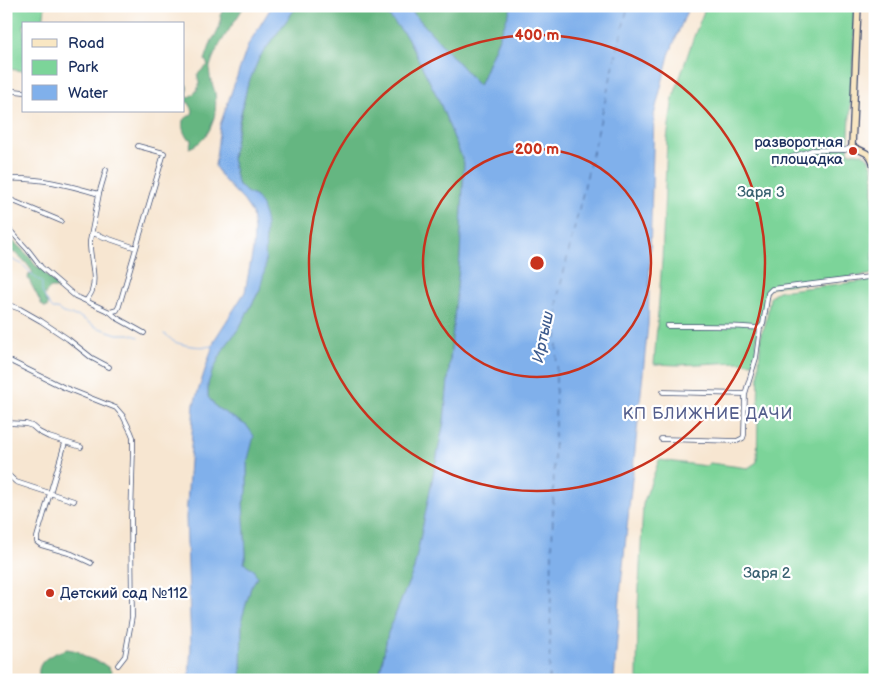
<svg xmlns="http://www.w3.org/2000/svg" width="881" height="686" viewBox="0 0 881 686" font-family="'Balsamiq Sans',sans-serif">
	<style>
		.green { fill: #7cd499; stroke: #4c827c }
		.forest { fill: #65b681; stroke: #407270 }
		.water { fill: #80b0eb; stroke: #4e70a4 }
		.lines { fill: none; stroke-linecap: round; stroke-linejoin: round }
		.stream { stroke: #80b0eb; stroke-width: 1 }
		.ferry { stroke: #3e5c8f; stroke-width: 1; stroke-dasharray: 6 5; stroke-linecap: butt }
		.street-casing { stroke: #3c4a6f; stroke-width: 5.5 }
		.secondary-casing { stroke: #3c4a6f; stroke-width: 8 }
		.street { stroke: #fff; stroke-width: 4 }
		.secondary { stroke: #f9e7c3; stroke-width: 5.5 }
		.ring { fill: none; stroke: #c8321e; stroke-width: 2.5 }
		.poi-dot { fill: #c8321e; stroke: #fff; stroke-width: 2 }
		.labels { text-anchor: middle; stroke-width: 4.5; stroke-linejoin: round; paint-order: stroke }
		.poi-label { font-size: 15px; fill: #1b2f5e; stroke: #fff; text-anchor: end }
		.park-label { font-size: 15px; fill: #386170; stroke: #fff }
		.water-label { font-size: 16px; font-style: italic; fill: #3e5c8f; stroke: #fff }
		.neighbourhood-label { font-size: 16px; letter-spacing: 1px; fill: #545e8c; stroke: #fff }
		.centre { fill: #c8321e; stroke: #fff; stroke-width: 2.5 }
		.ring-label { font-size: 15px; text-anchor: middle; font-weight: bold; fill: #c8321e; stroke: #fff; stroke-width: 4.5; stroke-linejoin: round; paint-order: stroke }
	</style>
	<rect width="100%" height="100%" fill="#fff"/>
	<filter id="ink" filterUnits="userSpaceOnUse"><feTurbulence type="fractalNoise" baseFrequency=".02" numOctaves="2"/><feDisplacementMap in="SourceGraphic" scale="10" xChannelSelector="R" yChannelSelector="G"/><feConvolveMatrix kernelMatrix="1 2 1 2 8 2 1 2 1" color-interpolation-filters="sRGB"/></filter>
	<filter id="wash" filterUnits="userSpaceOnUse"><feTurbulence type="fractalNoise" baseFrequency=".0096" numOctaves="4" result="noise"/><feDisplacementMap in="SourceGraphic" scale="20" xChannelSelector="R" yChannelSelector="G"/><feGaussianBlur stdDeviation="1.12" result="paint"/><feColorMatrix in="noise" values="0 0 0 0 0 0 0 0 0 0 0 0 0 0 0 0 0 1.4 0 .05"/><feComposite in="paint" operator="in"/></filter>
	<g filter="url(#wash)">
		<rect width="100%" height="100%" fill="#f7e6d1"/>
		<path class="green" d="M6 6H45L43 24H24V71L8 69 6 82Z
			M706 6H856L848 152C866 154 867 152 873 169V270L872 274 869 275 779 286 768 289C763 301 766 314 761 326L758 327 755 361 753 363 738 362 678 365 654 364 662 261 667 139 673 98 693 39Z
			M875 280V680H637L638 607 643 504 659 460 706 466 710 463 748 468 757 462 759 364 761 333 764 328 766 322 770 298 773 294 778 291Z"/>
		<path class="forest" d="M232 6H244C234 25 215 46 210 67 208 76 213 84 215 93 218 115 211 140 189 148L192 139 187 138C183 131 182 128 183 120L192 114 193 110 189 103 184 101V82L187 86V96L189 97C194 94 199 90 199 83 199 80 197 77 198 74 200 71 205 68 208 65L205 60 212 40 217 33 221 22 220 15 223 11Z
			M297 6H380L407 37 438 98 464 163 460 257 444 422 414 569 388 633 380 673 382 680H242L241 673 242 618 251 587 257 577 253 569 244 563 246 554 243 503 247 492V463L253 436 247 426 217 408 208 397V384L212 372 224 348 239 328 260 290 256 197 246 192 237 182 232 158 247 87 259 58Z
			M407 6H512L479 86Z
			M6 231 11 237 12 240 31 258 35 265 43 270 49 278 55 283 57 288H51C42 295 44 296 48 305L47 307H44L42 305 28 278 29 274 33 273C30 267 22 257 15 253 12 252 9 252 6 251Z
			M67 649 78 651 85 657 102 663 109 668 113 675 112 680H46L39 676C36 659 55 653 67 649Z"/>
		<path class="water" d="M272 6H297L259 58 247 87 238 126 232 158 237 183 246 192 256 197 262 206 266 224 265 269 260 289 239 328 224 348 212 372 208 384V397L217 408 247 426 254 436 247 463V492L243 503 246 554 244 563 253 569 257 577 251 587 242 618 241 673 242 680H189L191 645 186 518 194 404 215 339 245 292 253 250 254 231 252 213 244 201 223 179 215 166 220 125 248 45Z
			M380 6H407L479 86 512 6H689L669 55 654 115 648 325 621 585 614 680H382L380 673 388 633 414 569 444 422 460 257 464 163 438 98 407 37Z"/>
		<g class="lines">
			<path class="stream" d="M6 257 22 264 37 279 41 281 42 283V292L50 306 53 309H57L63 313 80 317 96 327 117 334H129L139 337
				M164 334C168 335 169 338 173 341 182 346 203 348 213 346"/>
			<path class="ferry" d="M549 680 558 296 628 6"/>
		</g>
	</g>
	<g filter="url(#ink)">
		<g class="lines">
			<defs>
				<path id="street" d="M6 90 24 92
					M775 162 781 161 812 150H845L848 149 852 146
					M6 179C38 177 68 185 99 194
					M6 198 61 221
					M6 226 28 250 41 267 75 296 110 312 117 318 144 333
					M92 233 136 248
					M86 301C88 298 91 294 92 291 97 275 89 257 90 241L99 194 106 170
					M6 304 20 309 41 321 68 339 92 358 109 367
					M110 312 117 310 119 306 164 153 138 146
					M667 326C698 326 729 325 760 328L763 324 768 293 772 289 869 277 875 275
					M6 359 63 387 116 408 123 416 131 432 133 437V450L131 519 132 617 125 656 118 665
					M6 389 9 423 26 424 32 426 39 432 49 437 81 447
					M663 392 745 394
					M661 439 737 441 743 438 744 435 745 394 756 358 760 328
					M65 443 37 537V542L41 545 72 554 91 563
					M6 473 16 482 74 501"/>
				<path id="secondary" d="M858 6 852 146C858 150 865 151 870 156 877 165 875 189 875 201
					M875 275V274"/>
			</defs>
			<use href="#street" class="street-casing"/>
			<use href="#secondary" class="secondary-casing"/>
			<use href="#street" class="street"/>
			<use href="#secondary" class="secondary"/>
		</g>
	</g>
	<g class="ring">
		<circle cx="537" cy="263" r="114"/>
		<circle cx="537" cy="263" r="228"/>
	</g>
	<g class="poi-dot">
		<circle cx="853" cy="151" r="5"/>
		<circle cx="50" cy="593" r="5"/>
	</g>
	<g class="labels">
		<g class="poi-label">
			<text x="843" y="147">разворотная<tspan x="843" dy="17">площадка</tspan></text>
			<text x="60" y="598" text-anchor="start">Детский сад №112</text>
		</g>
		<g class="park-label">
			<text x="761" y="197">Заря 3</text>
			<text x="767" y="578">Заря 2</text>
		</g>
		<g class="water-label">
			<text transform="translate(542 337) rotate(-78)" y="6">Иртыш</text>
		</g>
		<g class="neighbourhood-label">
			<text x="708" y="419">КП БЛИЖНИЕ ДАЧИ</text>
		</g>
	</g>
	<circle cx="537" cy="263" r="8" class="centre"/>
	<g class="ring-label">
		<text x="537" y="40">400 m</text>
		<text x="537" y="154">200 m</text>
	</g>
	<rect width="881" height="686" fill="none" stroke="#fff" stroke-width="25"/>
	<rect x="22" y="22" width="162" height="90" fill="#ffffff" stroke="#a4acbf"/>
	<rect x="32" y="39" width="25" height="8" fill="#f9e7c3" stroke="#a4acbf"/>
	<text x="68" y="48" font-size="15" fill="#1b2f5e">Road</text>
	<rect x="32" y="60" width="25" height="15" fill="#7cd499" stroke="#a4acbf"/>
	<text x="68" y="72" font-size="15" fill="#1b2f5e">Park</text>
	<rect x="32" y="85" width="25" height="15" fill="#80b0eb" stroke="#a4acbf"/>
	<text x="68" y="98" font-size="15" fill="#1b2f5e">Water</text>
</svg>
